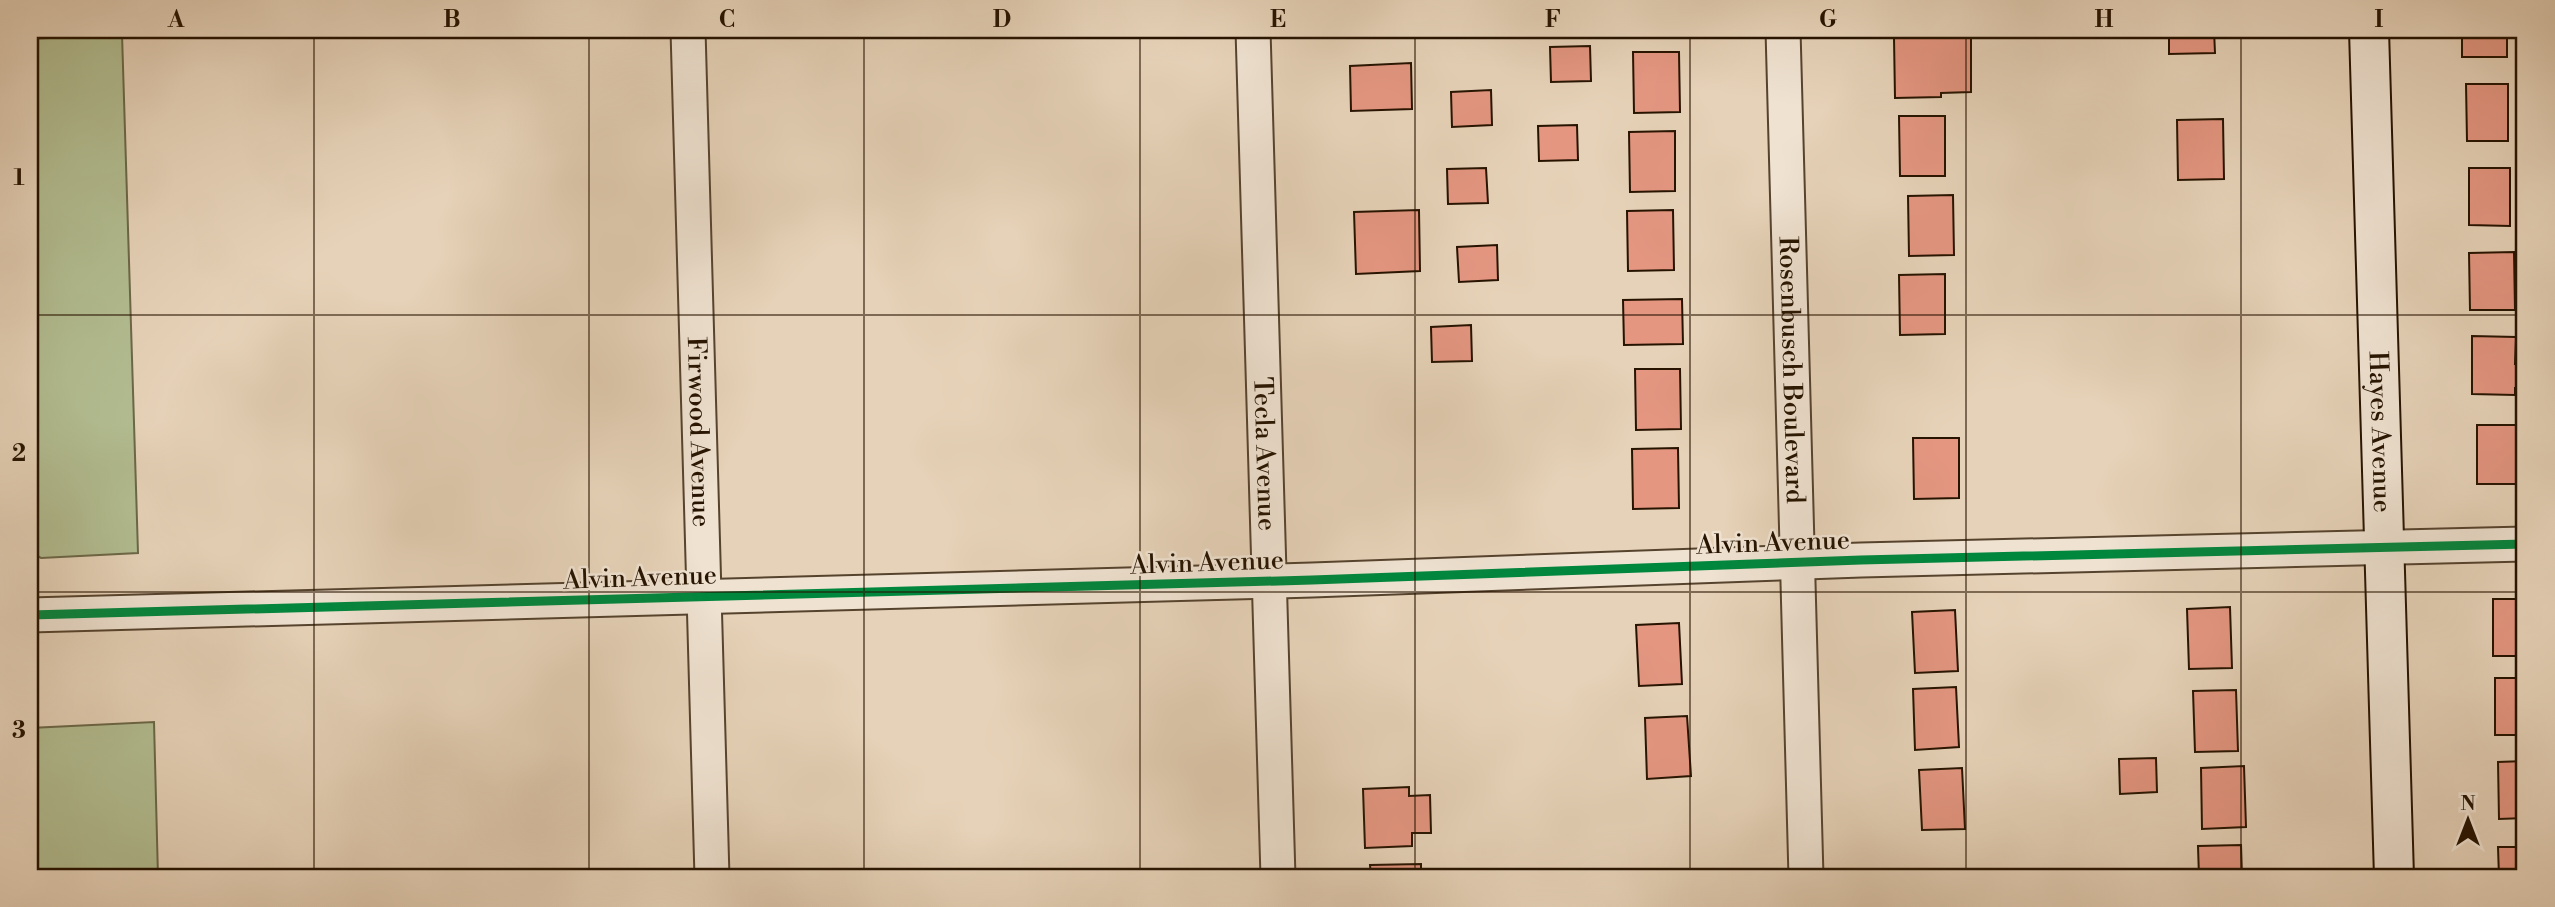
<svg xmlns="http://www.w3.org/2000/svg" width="2555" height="907" viewBox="0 0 2555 907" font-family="'Libre Bodoni',serif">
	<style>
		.green { fill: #b2bd91; stroke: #6c6848; stroke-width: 2 }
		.building { fill: #e49681; stroke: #261300; stroke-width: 2 }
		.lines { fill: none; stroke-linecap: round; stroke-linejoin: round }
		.street-casing { stroke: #56432e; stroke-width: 37 }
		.secondary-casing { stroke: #261300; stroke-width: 42 }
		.street { stroke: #efe2d1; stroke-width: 33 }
		.secondary { stroke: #efe2d1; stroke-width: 38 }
		.cycleway-casing { stroke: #efe2d1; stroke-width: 13 }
		.cycleway { stroke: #00873e; stroke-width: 9 }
		.grid { fill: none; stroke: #261300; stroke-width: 2; stroke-opacity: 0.55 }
		.labels { text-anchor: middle; stroke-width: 5; stroke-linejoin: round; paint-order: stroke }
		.street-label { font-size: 26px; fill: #261300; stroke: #efe2d1 }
		.neatline { fill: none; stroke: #261300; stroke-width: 2.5 }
		.grid-label { font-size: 23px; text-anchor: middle; font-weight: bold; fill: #261300 }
	</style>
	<rect width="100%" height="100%" fill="#e6d2b8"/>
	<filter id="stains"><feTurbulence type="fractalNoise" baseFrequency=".00286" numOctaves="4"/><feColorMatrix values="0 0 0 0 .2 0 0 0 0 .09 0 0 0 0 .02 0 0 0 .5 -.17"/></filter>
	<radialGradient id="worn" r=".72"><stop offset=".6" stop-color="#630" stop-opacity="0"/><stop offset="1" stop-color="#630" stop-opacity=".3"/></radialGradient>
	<path class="green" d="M122 34 138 553 41 558 30 552V39Z
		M154 722 158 877H30V728Z"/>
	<path class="building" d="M1626 30H1672V33L1626 34Z
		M2169 30H2214L2215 53 2169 54Z
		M2462 30H2507V57H2462Z
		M1971 37V92L1941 93V97L1895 98 1894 38Z
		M1590 46 1591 81 1551 82 1550 47Z
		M1633 52H1679L1680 112 1634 113Z
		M1411 63 1412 109 1351 111 1350 66Z
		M2466 84H2508V141H2467Z
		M1491 90 1492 125 1452 127 1451 92Z
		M1899 116H1945V176H1900Z
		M2223 119 2224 179 2178 180 2177 120Z
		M1577 125 1578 160 1539 161 1538 126Z
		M1675 131V191L1630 192 1629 132Z
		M1486 168 1488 203 1448 204 1447 169Z
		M2469 168H2510V226L2469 225Z
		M1953 195 1954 255 1909 256 1908 196Z
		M1419 210 1420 271 1356 274 1354 212Z
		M1673 210 1674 270 1628 271 1627 211Z
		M1497 245 1498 280 1459 282 1457 247Z
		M2514 252 2515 310H2470L2469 253Z
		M1945 274V334L1900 335 1899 275Z
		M1682 299 1683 344 1624 345 1623 300Z
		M1471 325 1472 361 1432 362 1431 327Z
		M2472 336 2516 337 2515 364H2525V388H2515V395L2472 394Z
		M1635 369H1680L1681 429 1636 430Z
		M2477 425H2518V453H2525V478H2518V484H2477Z
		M1913 438H1959V498L1914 499Z
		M1678 448 1679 508 1633 509 1632 449Z
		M2493 599H2525V656H2493Z
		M2230 607 2232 668 2189 669 2187 609Z
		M1955 610 1958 671 1915 673 1912 612Z
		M1679 623 1682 684 1639 686 1636 625Z
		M2495 678H2525V735H2495Z
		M1956 687 1959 747 1915 750 1913 689Z
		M2236 690 2238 751 2195 752 2193 691Z
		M1687 716 1691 776 1647 779 1645 718Z
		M2156 758 2157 792 2120 794 2119 759Z
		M2525 761V818L2499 819 2498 762Z
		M2244 766 2246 827 2202 829 2201 768Z
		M1962 768 1965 829 1922 830 1919 770Z
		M1409 787V796L1430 795 1431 833H1412V846L1365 848 1363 789Z
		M2241 845 2242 877H2199L2198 846Z
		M2498 847H2525V877H2499Z
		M1421 864V877H1371L1370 865Z"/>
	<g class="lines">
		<defs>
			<g id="street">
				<path id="s1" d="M688 30 712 877"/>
				<path id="s2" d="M1253 30 1278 877"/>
				<path id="s3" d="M1783 30 1806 877"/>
				<path d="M30 615 1312 580 1861 560 2525 544"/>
			</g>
			<g id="secondary">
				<path id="s4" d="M2369 30 2394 877"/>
			</g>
		</defs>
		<use href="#street" class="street-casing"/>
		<use href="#secondary" class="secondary-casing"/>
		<use href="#street" class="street"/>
		<use href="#secondary" class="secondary"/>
		<defs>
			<path id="cycleway" d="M30 615 1312 580 1861 560 2525 544"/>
		</defs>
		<use href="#cycleway" class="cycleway-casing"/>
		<use href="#cycleway" class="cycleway"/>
	</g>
	<path class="grid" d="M314 30V877M589 30V877M864 30V877M1140 30V877M1415 30V877M1690 30V877M1966 30V877M2241 30V877M30 315H2525M30 592H2525"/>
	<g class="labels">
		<g class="street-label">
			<text dy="9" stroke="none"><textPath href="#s3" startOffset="340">Rosenbusch Boulevard</textPath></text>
			<text dy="9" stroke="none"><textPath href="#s4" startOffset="402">Hayes Avenue</textPath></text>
			<text dy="9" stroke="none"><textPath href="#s1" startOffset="402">Firwood Avenue</textPath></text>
			<text dy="9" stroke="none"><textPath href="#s2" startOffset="424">Tecla Avenue</textPath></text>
			<text transform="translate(1773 542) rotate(-2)" y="9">Alvin Avenue</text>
			<text transform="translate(1207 562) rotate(-2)" y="9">Alvin Avenue</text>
			<text transform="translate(640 577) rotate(-2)" y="9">Alvin Avenue</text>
		</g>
	</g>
	<rect width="2555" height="907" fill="none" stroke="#e6d2b8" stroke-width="77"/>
	<g transform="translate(2468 820)" stroke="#efe2d1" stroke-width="5" paint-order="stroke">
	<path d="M0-5L12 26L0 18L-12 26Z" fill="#261300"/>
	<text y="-10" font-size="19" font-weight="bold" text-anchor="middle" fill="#261300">N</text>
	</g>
	<rect x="38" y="38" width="2478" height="831" class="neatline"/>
	<g class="grid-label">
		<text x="176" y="27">A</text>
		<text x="452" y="27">B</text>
		<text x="727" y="27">C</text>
		<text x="1002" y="27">D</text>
		<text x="1278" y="27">E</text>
		<text x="1553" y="27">F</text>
		<text x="1828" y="27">G</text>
		<text x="2104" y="27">H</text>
		<text x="2379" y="27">I</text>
		<text x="19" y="185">1</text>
		<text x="19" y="461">2</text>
		<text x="19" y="738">3</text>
	</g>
	<rect width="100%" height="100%" filter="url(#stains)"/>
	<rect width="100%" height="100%" fill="url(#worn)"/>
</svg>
